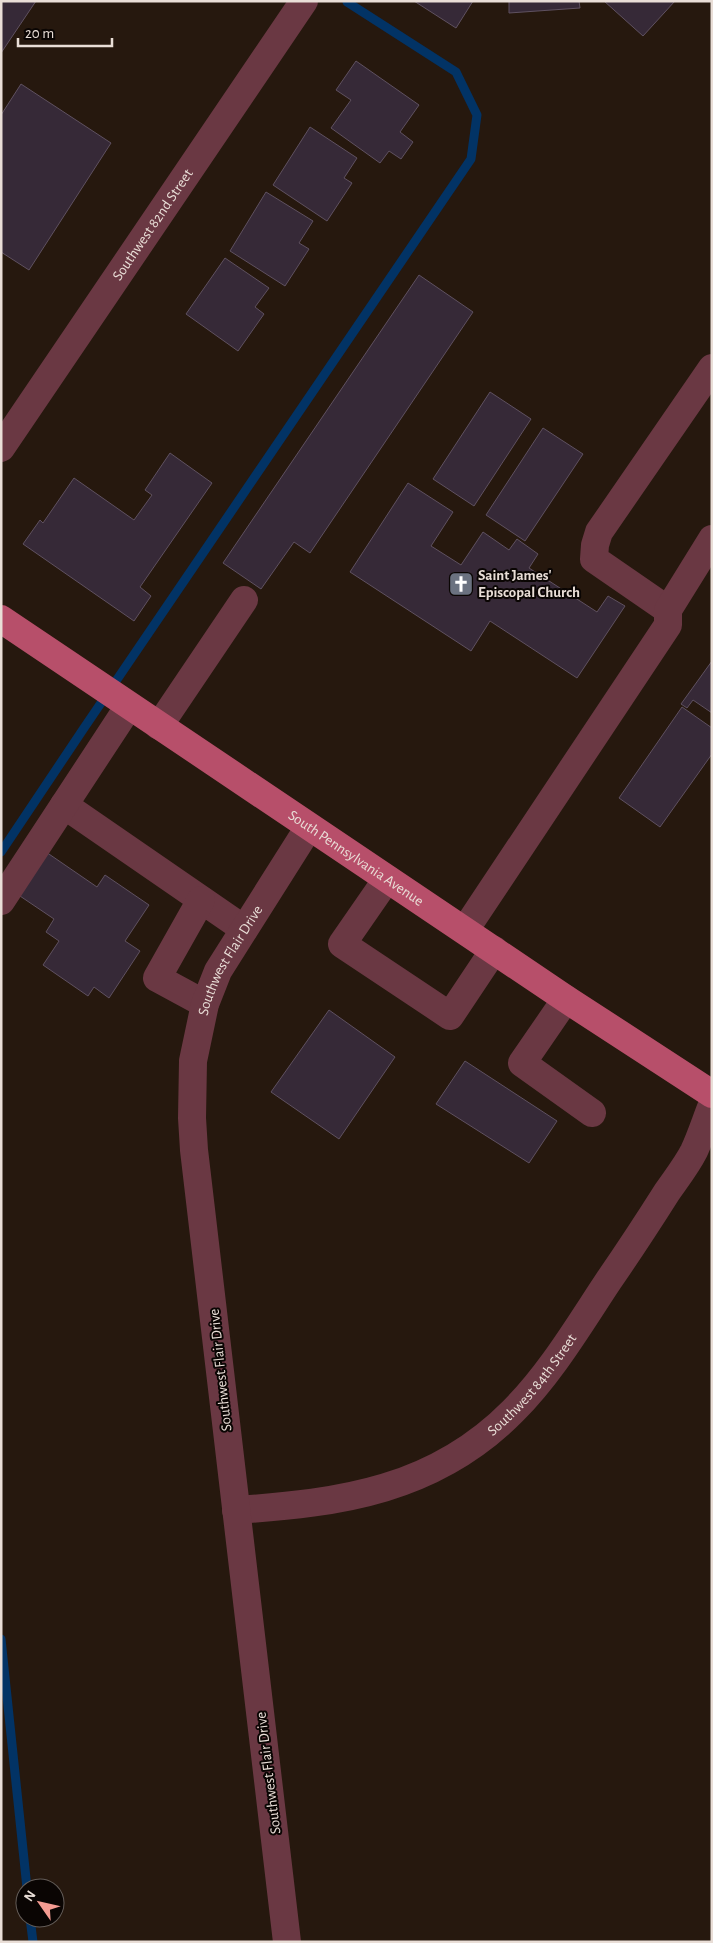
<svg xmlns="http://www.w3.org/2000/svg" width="713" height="1943" viewBox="0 0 713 1943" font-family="'Alegreya Sans',sans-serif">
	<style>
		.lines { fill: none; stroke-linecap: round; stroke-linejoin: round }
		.stream { stroke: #023365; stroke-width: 9 }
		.building { fill: #362937; stroke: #5f5160 }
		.minor { stroke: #6a3843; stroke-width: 28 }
		.major { stroke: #b74f6a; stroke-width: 28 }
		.labels { text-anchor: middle; stroke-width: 4; stroke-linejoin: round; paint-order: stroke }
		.street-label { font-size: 15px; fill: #e9ded7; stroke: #0a0503 }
		.poi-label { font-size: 15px; font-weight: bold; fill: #e9ded7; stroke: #0a0503; text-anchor: start }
	</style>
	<rect width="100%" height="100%" fill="#26180e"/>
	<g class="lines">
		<path class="stream" d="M1 852 84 728 471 159 477 115 456 72 347 2
			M1 1639 27 1888
			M30 1918 33 1942"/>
	</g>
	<path class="building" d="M1 1H36L1 53Z
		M414 1H473L456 28Z
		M509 1H579L580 8 509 13Z
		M604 1H675L643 36Z
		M356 61 419 105 400 132 413 142 401 159 389 151 380 163 331 128 351 100 336 90Z
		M21 84 111 143 29 270 1 252V115Z
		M310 127 357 158 344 178 352 183 327 221 273 185Z
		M266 192 313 221 299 243 309 249 285 286 230 251Z
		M225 258 269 288 255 307 264 314 238 351 186 314Z
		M419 275 473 312 310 553 294 542 261 589 223 563Z
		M490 392 531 419 474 506 433 479Z
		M543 428 583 454 525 541 486 515Z
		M170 453 212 483 140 587 151 596 134 621 23 544 40 520 43 523 74 478 134 520 152 495 145 490Z
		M408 483 453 512 431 546 461 565 483 532 509 550 517 539 538 554 529 568 597 612 608 596 625 606 577 678 490 621 471 651 350 572Z
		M712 661V713L693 700 687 708 681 704Z
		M682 707 712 728V754L660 827 619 798Z
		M46 852 97 887 105 875 149 905 125 941 140 951 109 998 94 987 88 996 43 965 59 941 46 932 54 919 17 894Z
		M329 1010 395 1057 339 1139 271 1092Z
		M465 1061 557 1121 529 1163 436 1104Z"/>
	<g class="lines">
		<g class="minor">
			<path id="s1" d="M1 448 304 1"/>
			<path d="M668 610 594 559 595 545 599 532 712 368"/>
			<path d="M159 726 244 600"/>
			<path d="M64 805 244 929"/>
			<path d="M387 879 342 944 450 1016 494 950"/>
			<path d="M201 900 157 978 205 1004"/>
			<path d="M1 901 129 706"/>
			<path d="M465 930 668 625V610L712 539"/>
			<path d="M566 999 522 1063 592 1113"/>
			<path id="s2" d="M236 1510C341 1503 435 1490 513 1411 551 1373 579 1325 609 1280 629 1251 648 1222 667 1192 676 1179 687 1165 694 1151 701 1136 706 1120 712 1105"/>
			<path id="s3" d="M287 1942 194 1150 192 1118 193 1061 205 1004 218 971 309 827"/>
		</g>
		<path class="major" id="s4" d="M1 619 566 999 712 1094"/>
	</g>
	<defs>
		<symbol id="church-square" viewBox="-11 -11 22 22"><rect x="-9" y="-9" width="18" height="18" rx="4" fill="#6b7280" stroke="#0a0503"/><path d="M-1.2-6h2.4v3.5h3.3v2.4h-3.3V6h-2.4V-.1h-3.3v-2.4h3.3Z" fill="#fff"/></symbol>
	</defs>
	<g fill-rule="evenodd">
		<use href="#church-square" x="447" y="570" width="28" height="28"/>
	</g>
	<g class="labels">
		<g class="street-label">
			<text dy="5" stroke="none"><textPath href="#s1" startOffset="270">Southwest 82nd Street</textPath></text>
			<text dy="5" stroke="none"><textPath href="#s4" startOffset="428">South Pennsylvania Avenue</textPath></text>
			<text dy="5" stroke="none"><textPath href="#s3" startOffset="995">Southwest Flair Drive</textPath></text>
			<text transform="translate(220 1370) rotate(-96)" y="5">Southwest Flair Drive</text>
			<text dy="5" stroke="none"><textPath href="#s2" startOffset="334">Southwest 84th Street</textPath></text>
			<text transform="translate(268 1773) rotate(-97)" y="5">Southwest Flair Drive</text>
		</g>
		<g class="poi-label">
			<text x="478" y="580">Saint James'<tspan x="478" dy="17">Episcopal Church</tspan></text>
		</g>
	</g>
	<rect width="713" height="1943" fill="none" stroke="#e9ded7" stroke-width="5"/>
	<g transform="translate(40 1903) rotate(304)"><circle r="24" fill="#0a0503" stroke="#635c58"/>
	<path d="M0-4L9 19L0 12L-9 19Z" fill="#f59c92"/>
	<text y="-8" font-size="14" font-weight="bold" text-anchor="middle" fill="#e9ded7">N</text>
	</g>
	<path d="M18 38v8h94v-8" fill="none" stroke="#e9ded7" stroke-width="2.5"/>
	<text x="25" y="38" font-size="15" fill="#e9ded7" stroke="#0a0503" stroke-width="4" paint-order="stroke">20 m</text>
</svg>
